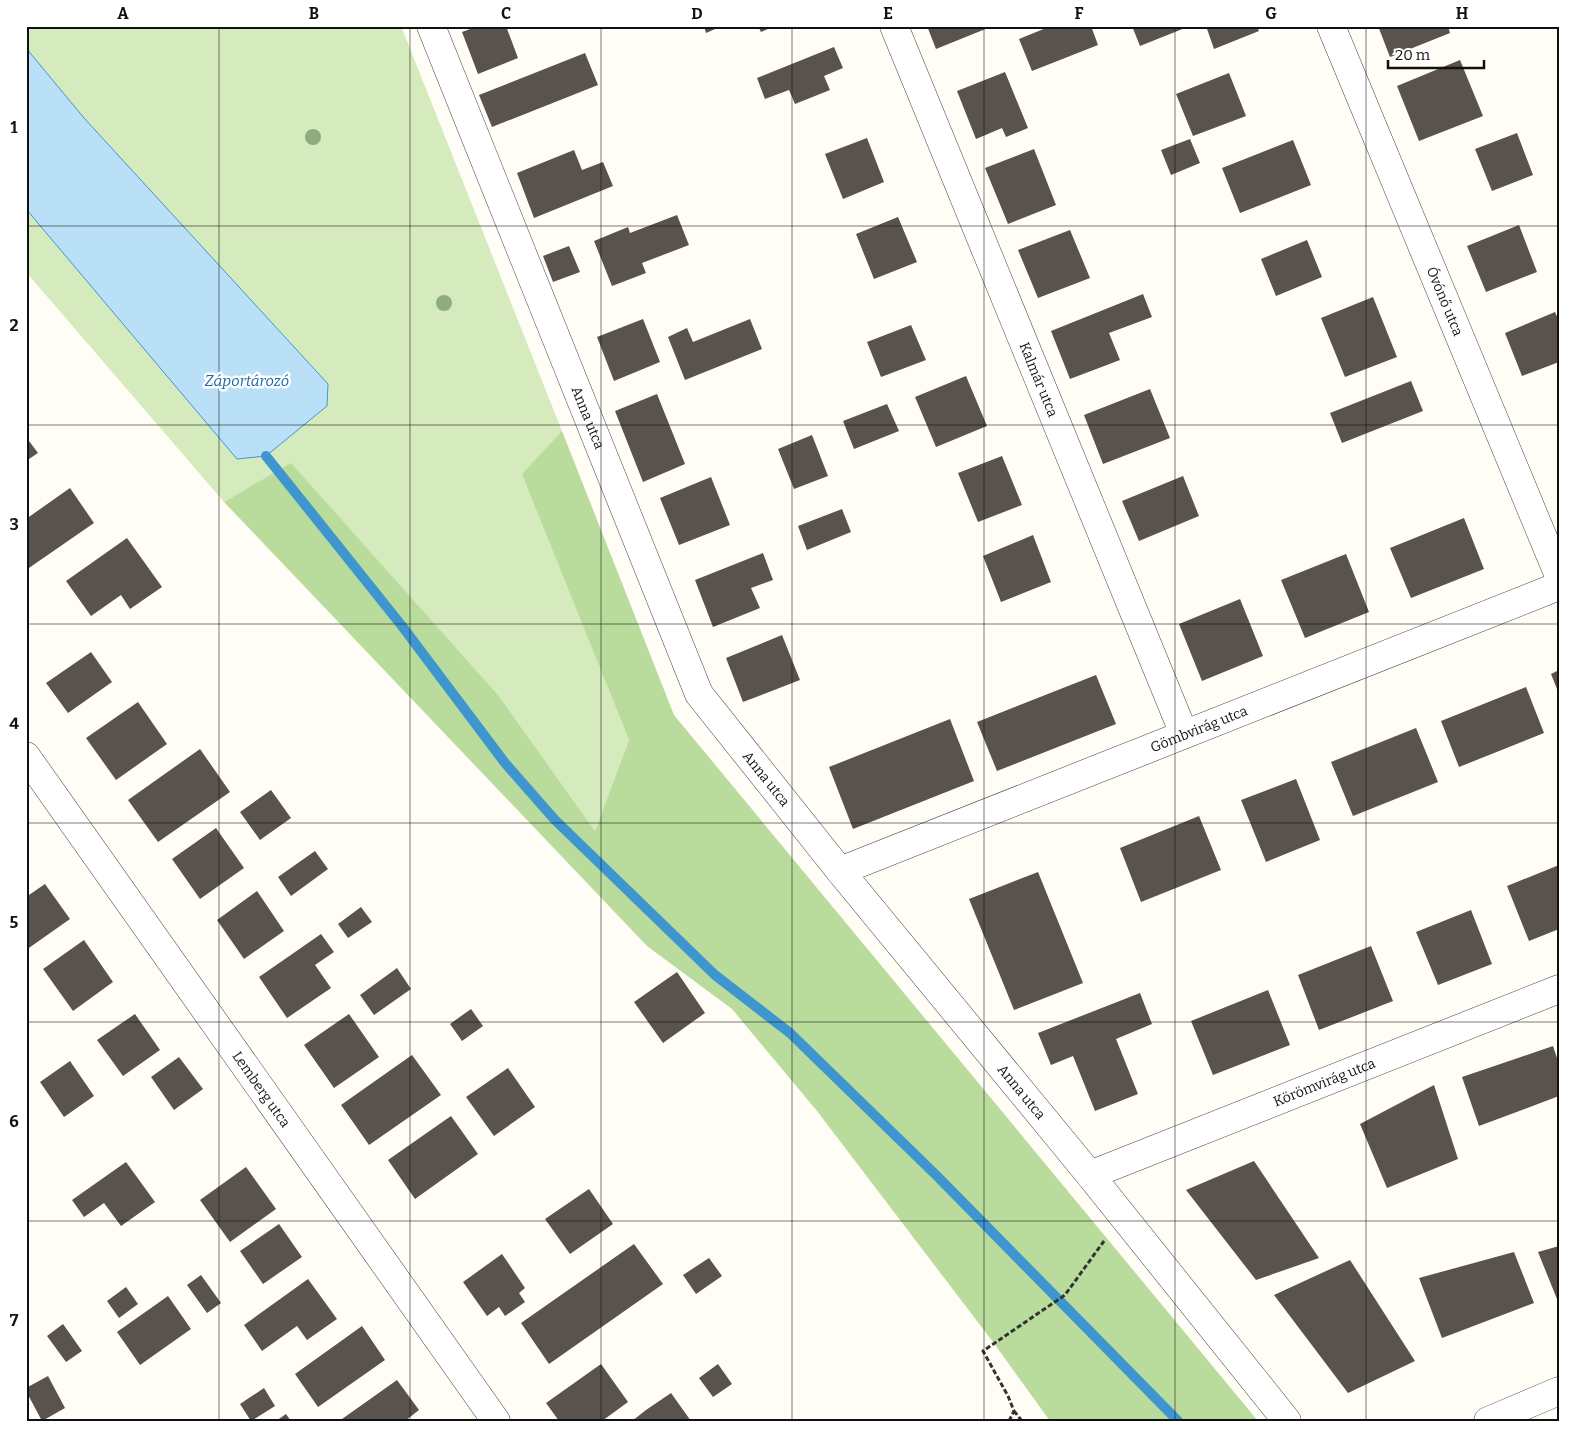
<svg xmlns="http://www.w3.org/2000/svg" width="1585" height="1447" viewBox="0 0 1585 1447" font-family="Bitter,serif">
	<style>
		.green { fill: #d5ebbd }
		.forest { fill: #b9dc9c }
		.water { fill: #b9e0f7; stroke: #3f96cf }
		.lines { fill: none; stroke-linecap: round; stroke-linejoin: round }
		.stream { stroke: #3f96cf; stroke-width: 10 }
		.building { fill: #5a524d }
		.minor-casing { stroke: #444; stroke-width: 29 }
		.path { stroke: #333; stroke-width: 3; stroke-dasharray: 5 2.5; stroke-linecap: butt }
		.minor { stroke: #fff; stroke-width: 28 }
		.tree { fill: #8dad7f }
		.grid { fill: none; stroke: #111; stroke-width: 1; stroke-opacity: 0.55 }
		.labels { text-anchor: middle; stroke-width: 5; stroke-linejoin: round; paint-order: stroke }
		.street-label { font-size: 14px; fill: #111; stroke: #fff }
		.water-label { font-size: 15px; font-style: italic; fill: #1768a6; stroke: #fff }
		.neatline { fill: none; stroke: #111; stroke-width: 2 }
		.grid-label { font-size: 16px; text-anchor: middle; font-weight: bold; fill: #111 }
	</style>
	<rect width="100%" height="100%" fill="#fffdf5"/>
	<path class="green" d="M26 26H401L562 431 523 474 629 740 595 831 499 696 291 464 224 502 26 272Z"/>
	<path class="forest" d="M562 431 674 715 1258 1421H1050L993 1342 817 1111 732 1009 647 946 224 502 291 463 499 696 595 831 629 740 522 474Z"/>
	<path class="water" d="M26 48 84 118 328 384 327 406 266 456 237 459 26 209Z"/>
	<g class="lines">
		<path class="stream" d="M266 456 402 626 505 763 555 820 715 975 790 1033 937 1176 1178 1421"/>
	</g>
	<path class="building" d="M472 26H506L518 58 478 74 462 32 473 28Z
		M704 26H722L706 33Z
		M758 26H775L761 32Z
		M927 26H988V28L936 49Z
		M1051 26H1091L1098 45 1032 71 1019 39Z
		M1132 26H1190L1140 46Z
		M1206 26H1257L1259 31 1214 49Z
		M1378 26H1448L1450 33 1390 57Z
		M834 47 843 68 824 76 830 90 795 104 789 90 765 99 757 78Z
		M585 53 598 85 492 127 479 95Z
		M1460 60 1483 116 1419 141 1397 86Z
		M1005 72 1028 128 1006 137 1002 128 976 139 957 91Z
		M1229 73 1246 116 1193 136 1176 94Z
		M1517 133 1533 175 1492 191 1475 149Z
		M867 138 884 182 843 199 825 154Z
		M1190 139 1200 163 1171 175 1161 150Z
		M1293 140 1311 185 1240 213 1222 168Z
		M1034 149 1056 205 1008 224 985 168Z
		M574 150 582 170 603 162 613 186 534 218 517 173Z
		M677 215 689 245 642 263 646 273 612 286 594 241 628 227 630 233Z
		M898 217 917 262 874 279 856 234Z
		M1519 225 1537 272 1486 292 1467 246Z
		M1070 230 1090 278 1038 298 1018 250Z
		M1307 240 1322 277 1276 296 1261 259Z
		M569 246 580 272 553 282 543 256Z
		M1143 294 1152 317 1109 333 1120 360 1070 379 1051 331Z
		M1373 297 1397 357 1345 377 1321 318Z
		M1555 312 1559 321V362L1522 376 1505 333Z
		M643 319 660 362 614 381 597 337Z
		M750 319 762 349 685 380 668 337 687 328 693 342Z
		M911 325 926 360 881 377 867 342Z
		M966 376 987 426 936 447 915 397Z
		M1411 381 1423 411 1342 443 1330 413Z
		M1150 389 1170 438 1103 464 1084 415Z
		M657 394 685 464 643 482 615 411Z
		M887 404 899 431 854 449 843 421Z
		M812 435 828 476 794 489 778 449Z
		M26 437 38 453 26 461Z
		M1002 456 1022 505 978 522 958 473Z
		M1183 476 1199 516 1139 541 1122 501Z
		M711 477 730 525 679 545 660 498Z
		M70 488 94 523 26 570V519Z
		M842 509 851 532 807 550 798 526Z
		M1464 518 1484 569 1411 598 1390 548Z
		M1033 535 1051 582 1001 602 983 556Z
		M127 538 162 587 130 609 121 595 91 616 66 581Z
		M763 553 773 580 751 588 760 608 713 627 695 580Z
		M1346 554 1369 612 1305 638 1281 580Z
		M1240 599 1263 656 1202 681 1179 624Z
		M782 635 800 680 743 702 726 658Z
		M91 652 112 682 68 713 46 683Z
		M1559 670V694L1551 674Z
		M1096 675 1116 724 997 771 977 722Z
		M1526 687 1544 733 1459 767 1441 721Z
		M138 702 167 744 116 780 86 738Z
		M950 719 974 781 853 829 829 767Z
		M1416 728 1438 782 1353 816 1331 762Z
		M200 749 230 792 158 842 128 800Z
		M1296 779 1320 840 1266 862 1241 800Z
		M271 790 291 818 260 840 240 812Z
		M1199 816 1221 870 1141 902 1120 848Z
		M216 828 244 868 200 899 172 859Z
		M315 851 328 869 291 896 278 877Z
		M1559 865V929L1529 941 1507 886Z
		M1038 872 1083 983 1014 1010 969 899Z
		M45 884 70 919 26 950V897Z
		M257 891 284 931 244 959 217 920Z
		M361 907 372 922 348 938 338 924Z
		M1471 910 1492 964 1438 985 1416 932Z
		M321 934 334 952 315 965 331 988 287 1018 259 977Z
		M84 940 113 982 73 1011 43 969Z
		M1371 946 1393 1001 1319 1030 1298 975Z
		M397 968 411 989 374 1015 360 995Z
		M677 972 705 1013 663 1043 634 1002Z
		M1268 990 1290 1045 1213 1075 1191 1021Z
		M1140 993 1152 1024 1116 1039 1138 1094 1095 1111 1073 1056 1051 1065 1038 1033Z
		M471 1009 483 1026 462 1041 450 1024Z
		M135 1014 160 1050 123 1076 97 1040Z
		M349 1014 379 1057 334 1088 304 1045Z
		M1553 1046 1559 1064V1096L1479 1126 1462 1077Z
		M412 1055 441 1095 369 1145 341 1105Z
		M179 1057 203 1089 174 1110 151 1077Z
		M70 1061 94 1096 64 1117 40 1082Z
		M508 1068 535 1107 494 1136 466 1097Z
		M1434 1085 1458 1159 1387 1188 1360 1124Z
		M451 1116 478 1154 415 1199 388 1160Z
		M1254 1161 1319 1258 1256 1280 1186 1190Z
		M126 1162 155 1202 121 1226 104 1203 84 1217 72 1200Z
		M246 1167 276 1209 230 1242 200 1200Z
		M589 1189 613 1224 570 1254 545 1219Z
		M279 1224 302 1257 263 1284 240 1251Z
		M634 1244 663 1284 549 1364 521 1323Z
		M1559 1246V1304L1538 1252Z
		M1514 1252 1534 1303 1442 1338 1419 1278Z
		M502 1254 525 1288 519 1293 525 1302 505 1316 499 1307 487 1316 463 1282Z
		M709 1258 722 1276 696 1294 683 1275Z
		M1350 1260 1415 1361 1348 1393 1274 1295Z
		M201 1275 221 1303 207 1313 187 1285Z
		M308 1279 337 1319 307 1340 297 1326 262 1351 244 1325Z
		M126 1287 138 1304 119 1318 107 1301Z
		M168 1296 191 1329 140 1365 117 1332Z
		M63 1324 82 1351 66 1362 47 1336Z
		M362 1326 385 1360 318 1407 295 1374Z
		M601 1364 628 1402 602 1421H559L546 1403Z
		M718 1364 732 1384 713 1397 699 1378Z
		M48 1376 65 1408 42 1421 26 1391V1388Z
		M397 1380 419 1410 405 1421H343L342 1419Z
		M264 1388 275 1406 251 1421 240 1404Z
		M671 1393 691 1421H632L646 1410Z
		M286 1414 291 1421H276Z"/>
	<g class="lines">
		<defs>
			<g id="minor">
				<path id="s1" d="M431 26 699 694 840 871 1090 1175 1287 1421"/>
				<path id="s2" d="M894 26 1184 734"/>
				<path id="s3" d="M1331 26 1559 576"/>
				<path id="s4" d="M26 756 496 1421"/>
				<path id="s5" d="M840 871 1559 586"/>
				<path id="s6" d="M1090 1175 1559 989"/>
				<path d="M1488 1421 1559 1391"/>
			</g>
		</defs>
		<use href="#minor" class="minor-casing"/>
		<path class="path" d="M1014 1411 1022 1421
			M1009 1421 1014 1411 1008 1396 983 1351 1065 1295 1104 1241"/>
		<use href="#minor" class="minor"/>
	</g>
	<g class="tree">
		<circle cx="313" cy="137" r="8"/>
		<circle cx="444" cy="303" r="8"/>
	</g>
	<path class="grid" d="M219 26V1421M410 26V1421M601 26V1421M792 26V1421M984 26V1421M1175 26V1421M1366 26V1421M26 226H1559M26 425H1559M26 624H1559M26 823H1559M26 1022H1559M26 1221H1559"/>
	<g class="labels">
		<g class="street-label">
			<text dy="5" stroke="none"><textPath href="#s3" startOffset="298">Óvónő utca</textPath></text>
			<text dy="5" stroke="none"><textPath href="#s2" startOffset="382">Kalmár utca</textPath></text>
			<text dy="5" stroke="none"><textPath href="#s1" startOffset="422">Anna utca</textPath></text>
			<text dy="5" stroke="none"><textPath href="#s5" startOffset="386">Gömbvirág utca</textPath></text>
			<text dy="5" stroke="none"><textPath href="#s1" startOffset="828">Anna utca</textPath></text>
			<text dy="5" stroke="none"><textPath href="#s6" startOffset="252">Körömvirág utca</textPath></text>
			<text dy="5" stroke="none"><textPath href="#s4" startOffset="408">Lemberg utca</textPath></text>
			<text dy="5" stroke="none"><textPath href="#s1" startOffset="1232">Anna utca</textPath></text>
		</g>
		<g class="water-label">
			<text x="247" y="386">Záportározó</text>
		</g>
	</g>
	<rect width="1585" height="1447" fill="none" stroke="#ffffff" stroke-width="55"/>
	<path d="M1388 60v8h96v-8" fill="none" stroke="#111111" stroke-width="2.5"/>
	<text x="1395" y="60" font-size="15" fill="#111111" stroke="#ffffff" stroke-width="4" paint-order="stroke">20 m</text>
	<rect x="28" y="28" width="1530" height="1392" class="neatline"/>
	<g class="grid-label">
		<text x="123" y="19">A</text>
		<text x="314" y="19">B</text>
		<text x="506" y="19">C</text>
		<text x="697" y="19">D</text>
		<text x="888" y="19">E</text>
		<text x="1079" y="19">F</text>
		<text x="1271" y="19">G</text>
		<text x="1462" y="19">H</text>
		<text x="14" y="133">1</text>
		<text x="14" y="331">2</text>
		<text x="14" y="530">3</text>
		<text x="14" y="729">4</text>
		<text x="14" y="928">5</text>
		<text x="14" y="1127">6</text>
		<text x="14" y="1326">7</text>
	</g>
</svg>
